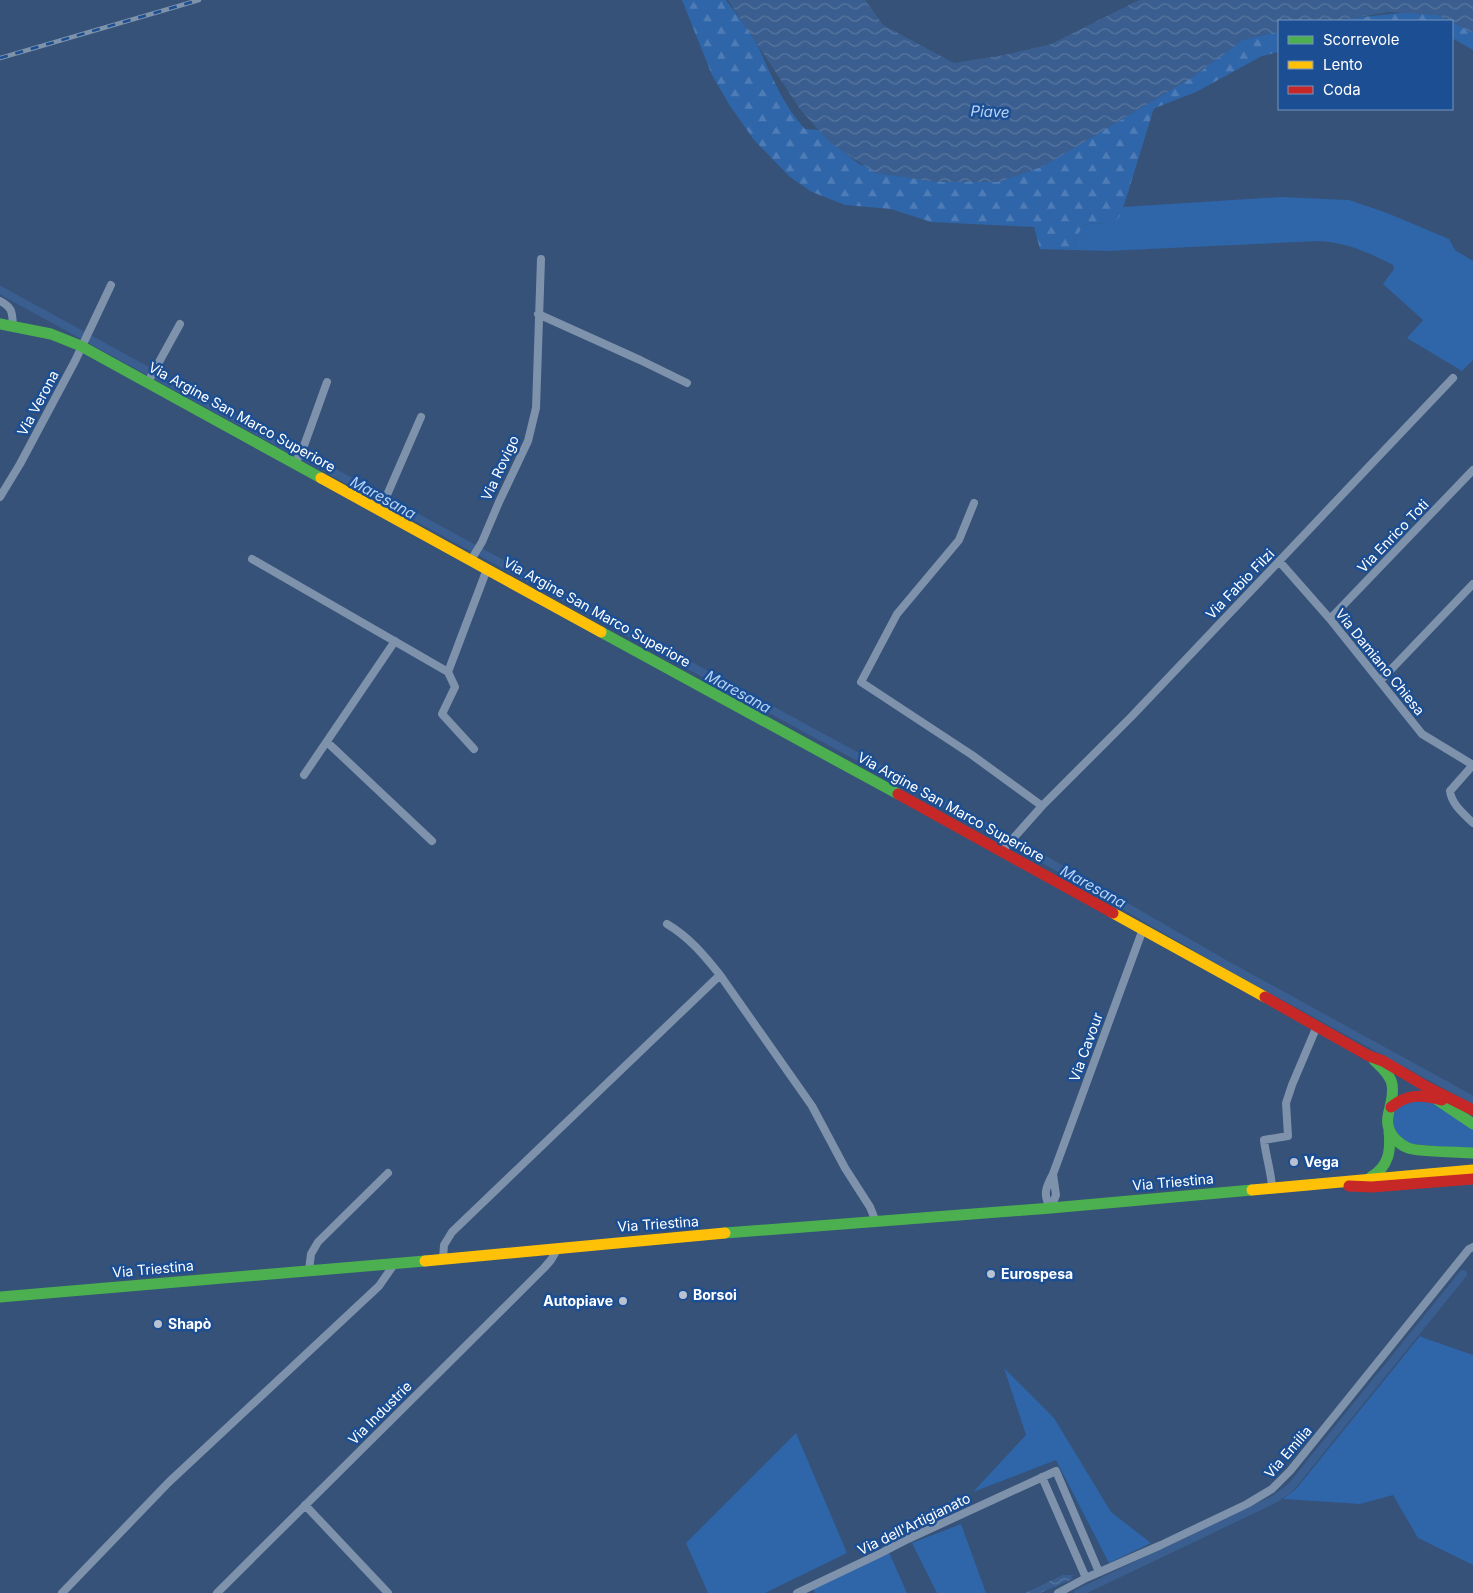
<svg xmlns="http://www.w3.org/2000/svg" width="1473" height="1593" viewBox="0 0 1473 1593" font-family="Inter,sans-serif">
	<style>
		.grass { fill: #2f65a9 }
		.forest { fill: url(#forest-firs) }
		.water { fill: url(#water-waves) }
		.lines { fill: none; stroke-linecap: round; stroke-linejoin: round }
		.canal { stroke: #3a5e8f; stroke-width: 8 }
		.street { stroke: #7f92ab; stroke-width: 8 }
		.fast { stroke: #4caf50; stroke-width: 11 }
		.slow { stroke: #ffc107; stroke-width: 11 }
		.jam { stroke: #c62828; stroke-width: 11 }
		.rail-casing { stroke: #7e92aa; stroke-width: 4.5 }
		.rail { stroke: #1b4e93; stroke-width: 2.5; stroke-dasharray: 8; stroke-linecap: butt }
		.poi-dot { fill: #b9c2d0; stroke: #1b4e93; stroke-width: 2 }
		.labels { text-anchor: middle; stroke-width: 5; stroke-linejoin: round; paint-order: stroke }
		.street-label { font-size: 14px; fill: #fff; stroke: #1b4e93 }
		.poi-label { font-size: 14px; font-weight: bold; fill: #fff; stroke: #1b4e93; text-anchor: start }
		.water-label { font-size: 15px; font-style: italic; fill: #b8d4f6; stroke: #1b4e93 }
	</style>
	<defs>
		<pattern id="forest-firs" width="22" height="20" patternUnits="userSpaceOnUse" patternTransform="scale(1.25)"><rect width="22" height="20" fill="#2f65a9"/><path d="M5 1l3.5 6h-7zM16 11l3.5 6h-7z" fill="#4e7cb6"/></pattern>
		<pattern id="water-waves" width="16" height="10" patternUnits="userSpaceOnUse" patternTransform="scale(1.25)"><rect width="16" height="10" fill="#3a5e8f"/><path d="M0 5q4-4 8 0t8 0" fill="none" stroke="#5876a0"/></pattern>
	</defs>
	<rect width="100%" height="100%" fill="#365278"/>
	<path class="grass" d="M1281 197 1349 200 1387 213 1449 239 1455 250 1473 261V360L1462 371 1407 338 1423 320 1383 284 1394 269 1393 265C1367 252 1348 243 1319 241L1107 251 1073 250C1083 218 1083 224 1113 224L1121 212 1122 207Z
		M1416 1098 1435 1103 1473 1128V1150L1404 1143C1392 1125 1388 1124 1399 1104Z
		M1420 1336 1424 1338 1473 1355V1565L1418 1538 1393 1495 1360 1504 1283 1499 1296 1489Z
		M1004 1368 1054 1418 1111 1512 1151 1543 1109 1563 1056 1460 973 1492 1026 1435Z
		M796 1433 847 1553 765 1593H708L686 1543Z
		M961 1524 986 1593H937L912 1543Z
		M888 1550 907 1593H815L813 1589Z"/>
	<path class="forest" d="M682 0H726C737 15 750 31 759 48 772 77 783 105 805 129L820 130 834 139 845 153 859 164 879 171 1219 41 1279 27V52L1262 56 1196 92 1155 108 1153 111 1126 199 1120 216 1113 224C1083 224 1083 218 1073 250L1040 249 1034 227 931 222 891 209 845 205 812 192 790 177 754 140 730 106 712 75Z
		M1417 12 1442 14 1473 27V50L1452 38V21H1306C1343 21 1379 14 1417 12Z"/>
	<path class="water" d="M728 0H865L883 25 954 63 1004 55 1051 44 1139 0H1473V33L1437 15 1389 12 1336 21H1279V32L1243 40 1193 77 1044 166 999 182H937L875 173 829 142 800 109Z
		M1063 1575H1074L1071 1577 1073 1579 1040 1593H1025Z"/>
	<g class="lines">
		<path class="canal" d="M0 290 252 428 1002 835 1225 964 1473 1100
			M1078 1593 1275 1499 1291 1487 1463 1274"/>
		<path class="street" d="M0 301C13 308 12 312 13 326
			M538 314 640 360 687 383
			M148 382 180 324
			M295 464 305 443 327 382
			M0 497 20 464 75 361 111 285
			M974 503 959 540 897 614 861 682 972 755 1042 806
			M380 511 421 417
			M252 559 448 672 487 569
			M471 560 482 542 499 502 528 441 536 408 541 259
			M1279 561 1330 619 1422 734 1473 765
			M1330 619 1473 470
			M448 672 455 687 442 714 474 749
			M1380 681 1473 584
			M327 742 432 841
			M1473 765 1450 791C1452 805 1463 813 1473 823
			M304 775 395 641
			M1001 852 1042 806 1132 716 1453 378
			M667 924C689 937 704 955 720 975
			M1272 1187C1271 1171 1266 1157 1264 1140L1288 1136 1286 1103 1292 1085 1317 1026
			M1051 1208C1042 1195 1046 1187 1053 1174L1143 929
			M1051 1208 1056 1195 1053 1174
			M443 1259 444 1245 452 1232 720 975 812 1106 845 1168 870 1207 876 1222
			M309 1270 311 1254 318 1242 388 1173
			M1042 1477 1086 1578
			M305 1505 388 1593
			M62 1593 169 1482 379 1286 395 1263
			M217 1593 544 1268 551 1260 558 1248
			M797 1593 879 1554 908 1539 1056 1471 1099 1572
			M1058 1593 1086 1578 1161 1545 1247 1504 1272 1489 1290 1471 1469 1249 1473 1247"/>
		<path class="fast" d="M0 324 51 334 81 346 321 478
			M601 632 898 794
			M1374 1060C1381 1067 1390 1074 1392 1084 1396 1107 1378 1119 1395 1139 1399 1143 1403 1146 1408 1148 1418 1152 1459 1152 1473 1153
			M1436 1099 1473 1124
			M1371 1177C1389 1166 1391 1151 1389 1131
			M725 1233 1051 1208 1252 1190
			M0 1297 425 1261"/>
		<path class="slow" d="M321 478 601 632
			M1113 913 1265 997
			M1252 1190 1473 1170
			M425 1261 725 1233"/>
		<path class="jam" d="M898 794 1113 913
			M1265 997 1369 1056 1383 1061 1427 1087 1473 1110
			M1391 1107C1407 1094 1422 1094 1442 1100
			M1349 1186 1372 1187 1473 1179"/>
		<defs>
			<path id="rail" d="M0 58 199 0"/>
		</defs>
		<use href="#rail" class="rail-casing"/>
		<use href="#rail" class="rail"/>
	</g>
	<g class="poi-dot">
		<circle cx="1294" cy="1162" r="5"/>
		<circle cx="991" cy="1274" r="5"/>
		<circle cx="683" cy="1295" r="5"/>
		<circle cx="623" cy="1301" r="5"/>
		<circle cx="158" cy="1324" r="5"/>
	</g>
	<g class="labels">
		<g class="street-label">
			<text transform="translate(38 403) rotate(-62)" y="5">Via Verona</text>
			<text transform="translate(242 417) rotate(29)" y="5">Via Argine San Marco Superiore</text>
			<text transform="translate(500 468) rotate(-65)" y="5">Via Rovigo</text>
			<text transform="translate(1393 536) rotate(-46)" y="5">Via Enrico Toti</text>
			<text transform="translate(1240 584) rotate(-46)" y="5">Via Fabio Filzi</text>
			<text transform="translate(597 612) rotate(29)" y="5">Via Argine San Marco Superiore</text>
			<text transform="translate(1380 662) rotate(51)" y="5">Via Damiano Chiesa</text>
			<text transform="translate(951 807) rotate(29)" y="5">Via Argine San Marco Superiore</text>
			<text transform="translate(1086 1047) rotate(-70)" y="5">Via Cavour</text>
			<text transform="translate(1173 1182) rotate(-5)" y="5">Via Triestina</text>
			<text transform="translate(658 1224) rotate(-4)" y="5">Via Triestina</text>
			<text transform="translate(153 1269) rotate(-5)" y="5">Via Triestina</text>
			<text transform="translate(380 1413) rotate(-45)" y="5">Via Industrie</text>
			<text transform="translate(1288 1452) rotate(-49)" y="5">Via Emilia</text>
			<text transform="translate(914 1524) rotate(-26)" y="5">Via dell'Artigianato</text>
		</g>
		<g class="poi-label">
			<text x="1304" y="1167">Vega</text>
			<text x="1001" y="1279">Eurospesa</text>
			<text x="693" y="1300">Borsoi</text>
			<text x="613" y="1306" text-anchor="end">Autopiave</text>
			<text x="168" y="1329">Shapò</text>
		</g>
		<g class="water-label">
			<text transform="translate(990 112) rotate(2)" y="5">Piave</text>
			<text transform="translate(383 498) rotate(29)" y="5">Maresana</text>
			<text transform="translate(738 692) rotate(29)" y="5">Maresana</text>
			<text transform="translate(1093 887) rotate(29)" y="5">Maresana</text>
		</g>
	</g>
	<rect x="1278" y="20" width="175" height="90" fill="#1b4e93" stroke="#7695be"/>
	<rect x="1288" y="36" width="25" height="8" fill="#4caf50" stroke="#7695be"/>
	<text x="1323" y="45" font-size="15" fill="#ffffff">Scorrevole</text>
	<rect x="1288" y="61" width="25" height="8" fill="#ffc107" stroke="#7695be"/>
	<text x="1323" y="70" font-size="15" fill="#ffffff">Lento</text>
	<rect x="1288" y="86" width="25" height="8" fill="#c62828" stroke="#7695be"/>
	<text x="1323" y="95" font-size="15" fill="#ffffff">Coda</text>
</svg>
